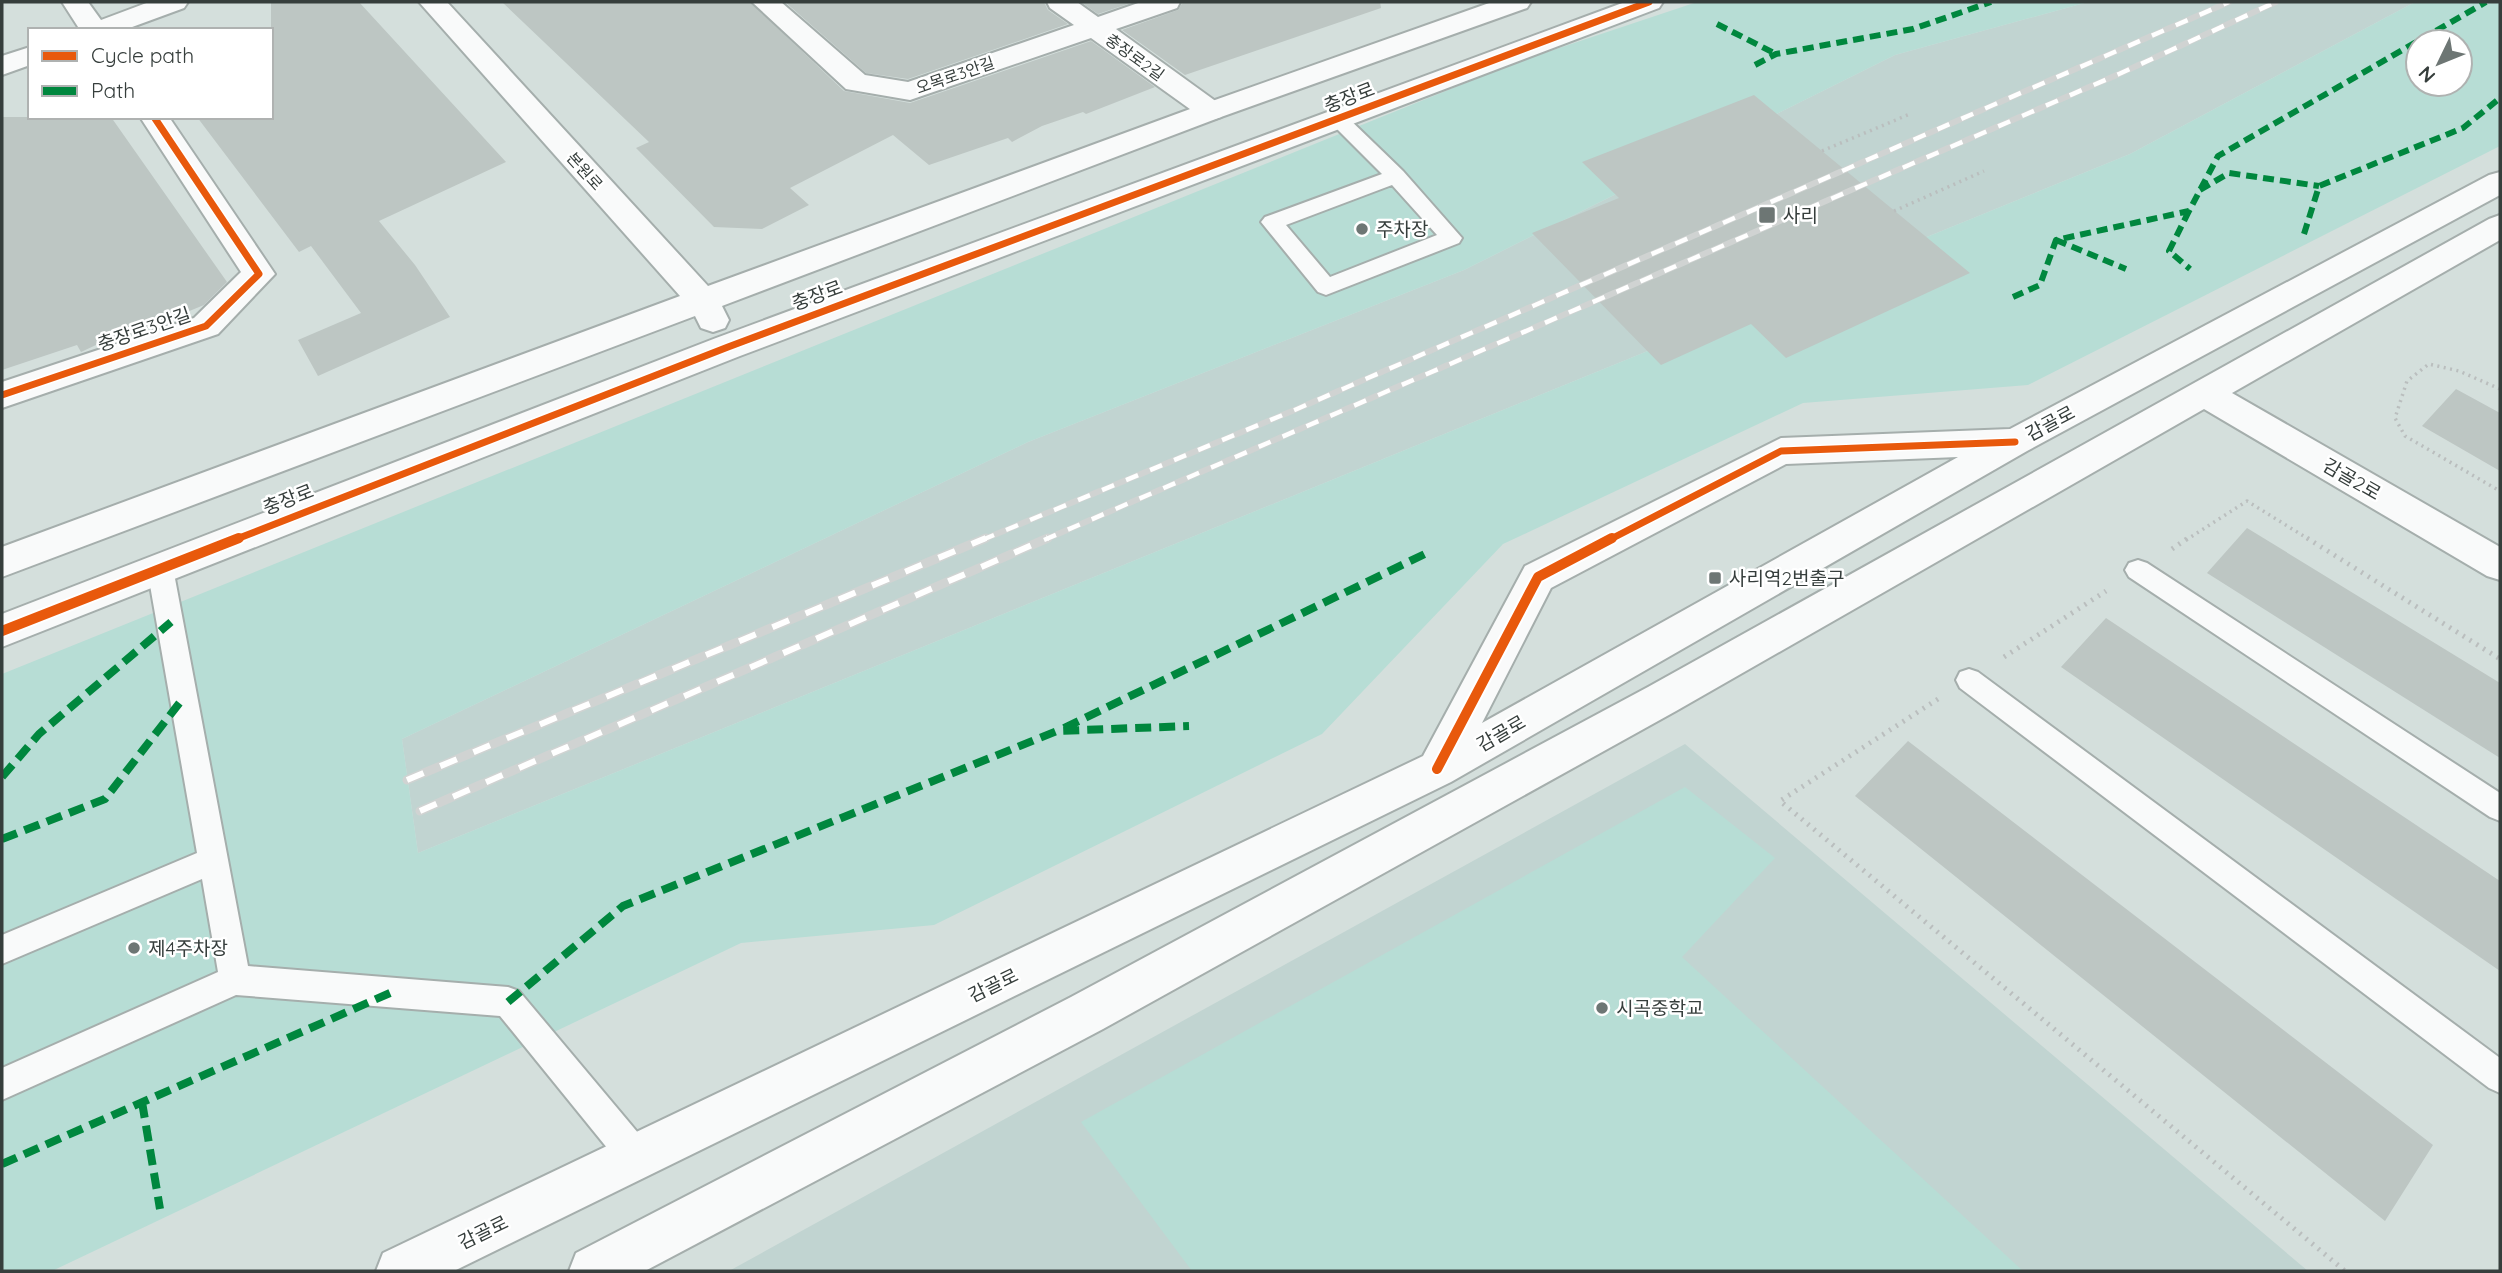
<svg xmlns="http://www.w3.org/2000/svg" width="2502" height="1273" viewBox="0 0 2502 1273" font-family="Quicksand,'Noto Sans KR',sans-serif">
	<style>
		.built { fill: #c1d4d1 }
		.green { fill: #b7ddd5; fill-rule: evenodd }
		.building { fill: #bdc6c3 }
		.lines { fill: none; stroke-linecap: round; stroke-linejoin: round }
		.lane-casing { stroke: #a5aeac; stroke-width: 4 }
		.street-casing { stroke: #a5aeac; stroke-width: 4 }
		.secondary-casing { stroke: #a5aeac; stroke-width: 4 }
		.path-far1 { stroke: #babebe; stroke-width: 3.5; stroke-dasharray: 2 4.5; stroke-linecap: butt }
		.path { stroke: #babebe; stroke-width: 5; stroke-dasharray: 2 6; stroke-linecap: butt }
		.lane { fill: #f9fafa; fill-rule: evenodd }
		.street { fill: #f9fafa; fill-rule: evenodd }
		.secondary { fill: #f9fafa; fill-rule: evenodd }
		.rail-far1-casing { stroke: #d0d3d2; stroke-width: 6 }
		.rail-casing { stroke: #d0d3d2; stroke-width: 9 }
		.rail-far1 { stroke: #fff; stroke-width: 4.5; stroke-dasharray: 13; stroke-linecap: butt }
		.rail { stroke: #fff; stroke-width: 6; stroke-dasharray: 18; stroke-linecap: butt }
		.quiet-far1 { stroke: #00873e; stroke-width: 6; stroke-dasharray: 11 6; stroke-linecap: butt }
		.quiet { stroke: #00873e; stroke-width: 8; stroke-dasharray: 16 8; stroke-linecap: butt }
		.cycleway-far1-casing { stroke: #fff; stroke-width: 10 }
		.cycleway-casing { stroke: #fff; stroke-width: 14 }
		.cycleway-far1 { stroke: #e8590c; stroke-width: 7 }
		.cycleway { stroke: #e8590c; stroke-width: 10 }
		.poi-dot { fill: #6d7674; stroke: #fff; stroke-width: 2.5 }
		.labels { text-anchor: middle; stroke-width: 5; stroke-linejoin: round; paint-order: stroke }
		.far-street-label { font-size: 16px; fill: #363e3c; stroke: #fff }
		.street-label { font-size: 19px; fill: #363e3c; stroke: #fff }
		.poi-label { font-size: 19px; fill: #363e3c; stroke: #fff; text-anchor: start }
	</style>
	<rect width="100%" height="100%" fill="#d4dfdc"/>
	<path class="built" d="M2088 2H2415L2130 154 418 853 402 739 1028 442 1464 270 1895 55Z
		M1685 744 2308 1271H729Z"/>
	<path class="green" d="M1697 2H2088L1895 55 1464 270 1028 442 402 739 418 853 2130 154 2415 2H2500V146L2028 385 1803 403 1503 544 1322 734 934 925 741 943 52 1271H2V674L1520 61ZM2418 42H2460V84H2418Z
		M1685 787 1775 858 1682 957 2023 1271H1192L1081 1122Z"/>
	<path class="building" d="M271 2H359L506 162 379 221 415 265 450 317 318 376 298 340 361 313 311 246 299 252 197 117H271Z
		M502 2H750L844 91 910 103 1091 41 1155 87 1086 114 1083 112 1042 126 1012 142 1008 138 929 165 893 135 790 188 809 205 762 229 714 227 636 148 649 142Z
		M785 2H1044L1048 10 1068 24 908 79 866 73Z
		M1081 2H1134L1098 14Z
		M1183 2H1380L1381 8 1185 75 1122 30 1178 10Z
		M1754 95 1970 273 1786 358 1751 324 1661 365 1532 233 1619 198 1582 162Z
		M2 117H111L227 282 204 305 119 340 114 342 111 338 81 352 77 345 2 370Z
		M2456 389 2500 413V471L2422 426Z
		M2247 528 2500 683V758L2207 573Z
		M2106 618 2500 881V971L2061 667Z
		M1908 741 2433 1145 2385 1221 1855 796Z"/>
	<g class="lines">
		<defs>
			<path id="lane" d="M1338 113 1345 115 1403 171 1462 238 1459 243 1326 295 1318 292 1261 222 1265 217 1382 174 1331 123 1328 119 1331 115ZM1392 185 1437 235 1330 277 1286 225Z
				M160 558 169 561 173 568 248 966 508 987 519 991 649 1146 653 1158 649 1170 637 1174 625 1170 500 1016 236 995 2 1100V1068L218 972 202 879 2 964V935L197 853 147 568 151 561Z
				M2138 560 2147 563 2500 793V821L2490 817 2129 577 2125 570 2129 563Z
				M1969 669 1978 672 2500 1058V1093L2489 1088 1960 688 1956 680 1960 672Z"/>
			<path id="street" d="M62 2H88L101 20 149 2H188L184 8 124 30H80Z
				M752 2H781L865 75 908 82 1074 25 1050 8 1047 2H1077L1098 17 1141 2H1180L1177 8 1116 29 1221 105 1226 111 1221 117 1211 120 1201 117 1091 38 910 100 846 89Z
				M30 47V65L2 75V56Z
				M140 117H169L275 274 218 334 2 408V382L194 318 241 272Z"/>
			<path id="secondary" d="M419 2H447L708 286 1201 105 1492 2H1531L1527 8 1221 117 722 306 729 320 725 328 713 332 701 328 695 316 2 577V547L680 296Z
				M1625 2H1663L1659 8 740 356 2 647V614L716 338Z
				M2500 172V195L2027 451 1451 782 454 1271H376L383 1253 1423 756 1525 566 1781 438 2010 429 2489 175ZM1958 457 1482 723 1551 588 1786 464Z
				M2500 215V240L2232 393 2500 547V580L2487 576 2204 409 1676 711 1103 1029 645 1271H569L576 1253 1071 997 1648 687 2489 219Z"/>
		</defs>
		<use href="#lane" class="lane-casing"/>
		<use href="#street" class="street-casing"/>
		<use href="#secondary" class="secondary-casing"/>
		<path class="path-far1" d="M1822 151 1910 114
			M1894 211 1984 171
			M2500 389 2459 371 2429 364 2407 381 2395 418 2405 436 2500 491
			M2186 540 2247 501 2310 540"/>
		<path class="path" d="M2307 538 2500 659
			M2172 549 2188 538
			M2004 657 2106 591
			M1938 699 1780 801 2345 1271"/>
		<use href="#lane" class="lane"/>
		<use href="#street" class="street"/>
		<use href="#secondary" class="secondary"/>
		<defs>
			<path id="rail-far1" d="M982 540 1297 409 2229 2
				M1044 540 2119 74 2276 2"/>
			<path id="rail" d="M407 780 986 538
				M420 811 1048 538"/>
		</defs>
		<use href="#rail-far1" class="rail-far1-casing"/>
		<use href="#rail" class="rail-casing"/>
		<use href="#rail-far1" class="rail-far1"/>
		<use href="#rail" class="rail"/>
		<path class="quiet-far1" d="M1717 24 1776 54
			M1755 65 1776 54 1913 29 1991 2
			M2200 190 2229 173 2319 186
			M2189 211 2169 251 2190 269
			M2304 234 2319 186 2463 128 2500 98
			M2056 240 2126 269
			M2013 297 2040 285 2056 240 2189 211 2218 156 2486 2"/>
		<path class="quiet" d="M1064 728 1429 552
			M2 777 39 734 171 622
			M2 839 105 799 184 697
			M508 1002 623 906 1057 731 1189 726
			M142 1102 160 1209
			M2 1164 390 993"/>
		<defs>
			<path id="cycleway-far1" d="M2 395 206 326 259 274 154 117
				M234 540 728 347 1649 2
				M1609 540 1781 451 2015 442"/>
			<path id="cycleway" d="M2 631 239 538
				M1437 769 1538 577 1612 538"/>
		</defs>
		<use href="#cycleway-far1" class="cycleway-far1-casing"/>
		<use href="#cycleway" class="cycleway-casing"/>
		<use href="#cycleway-far1" class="cycleway-far1"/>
		<use href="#cycleway" class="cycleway"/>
	</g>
	<g class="poi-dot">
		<rect x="1758" y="206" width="18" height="18" rx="3.5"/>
		<circle cx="1362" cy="229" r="7"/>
		<rect x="1708" y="571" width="14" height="14" rx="3.5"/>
		<circle cx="134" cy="948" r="7"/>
		<circle cx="1602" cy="1008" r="7"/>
	</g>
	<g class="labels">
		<g class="far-street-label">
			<text transform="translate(1135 57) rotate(36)" y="6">충장로2길</text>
			<text transform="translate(955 75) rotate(-19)" y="6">오목로3안길</text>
			<text transform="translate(585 171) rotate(48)" y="6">본원로</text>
		</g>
		<g class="street-label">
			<text transform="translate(1349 97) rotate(-21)" y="7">충장로</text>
			<text transform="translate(817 295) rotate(-20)" y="7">충장로</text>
			<text transform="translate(144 329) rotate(-19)" y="7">충장로3안길</text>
			<text transform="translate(2050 423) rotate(-28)" y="7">감골로</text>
			<text transform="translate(2352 479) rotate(30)" y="7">감골2로</text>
			<text transform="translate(288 499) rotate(-21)" y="7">충장로</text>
			<text transform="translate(1501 733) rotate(-30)" y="7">감골로</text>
			<text transform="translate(993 985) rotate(-26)" y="7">감골로</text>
			<text transform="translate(483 1232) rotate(-26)" y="7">감골로</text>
		</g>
		<g class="poi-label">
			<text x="1783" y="222">사리</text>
			<text x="1376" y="236">주차장</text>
			<text x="1729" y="585">사리역2번출구</text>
			<text x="148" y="955">제4주차장</text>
			<text x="1616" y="1015">시곡중학교</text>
		</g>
	</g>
	<rect width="2502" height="1273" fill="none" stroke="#363e3c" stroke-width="7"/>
	<rect x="28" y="28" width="245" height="91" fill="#ffffff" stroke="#afb2b1" stroke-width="2"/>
	<rect x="42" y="51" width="35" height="10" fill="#e8590c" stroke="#afb2b1" stroke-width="2"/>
	<text x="91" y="63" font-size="21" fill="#363e3c">Cycle path</text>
	<rect x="42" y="86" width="35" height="10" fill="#00873e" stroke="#afb2b1" stroke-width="2"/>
	<text x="91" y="98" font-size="21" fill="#363e3c">Path</text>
	<g transform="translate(2439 63) rotate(227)"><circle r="33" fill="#ffffff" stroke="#afb2b1" stroke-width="2"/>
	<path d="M0-5L12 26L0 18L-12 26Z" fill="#6d7674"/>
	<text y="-10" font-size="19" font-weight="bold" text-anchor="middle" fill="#363e3c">N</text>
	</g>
</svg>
